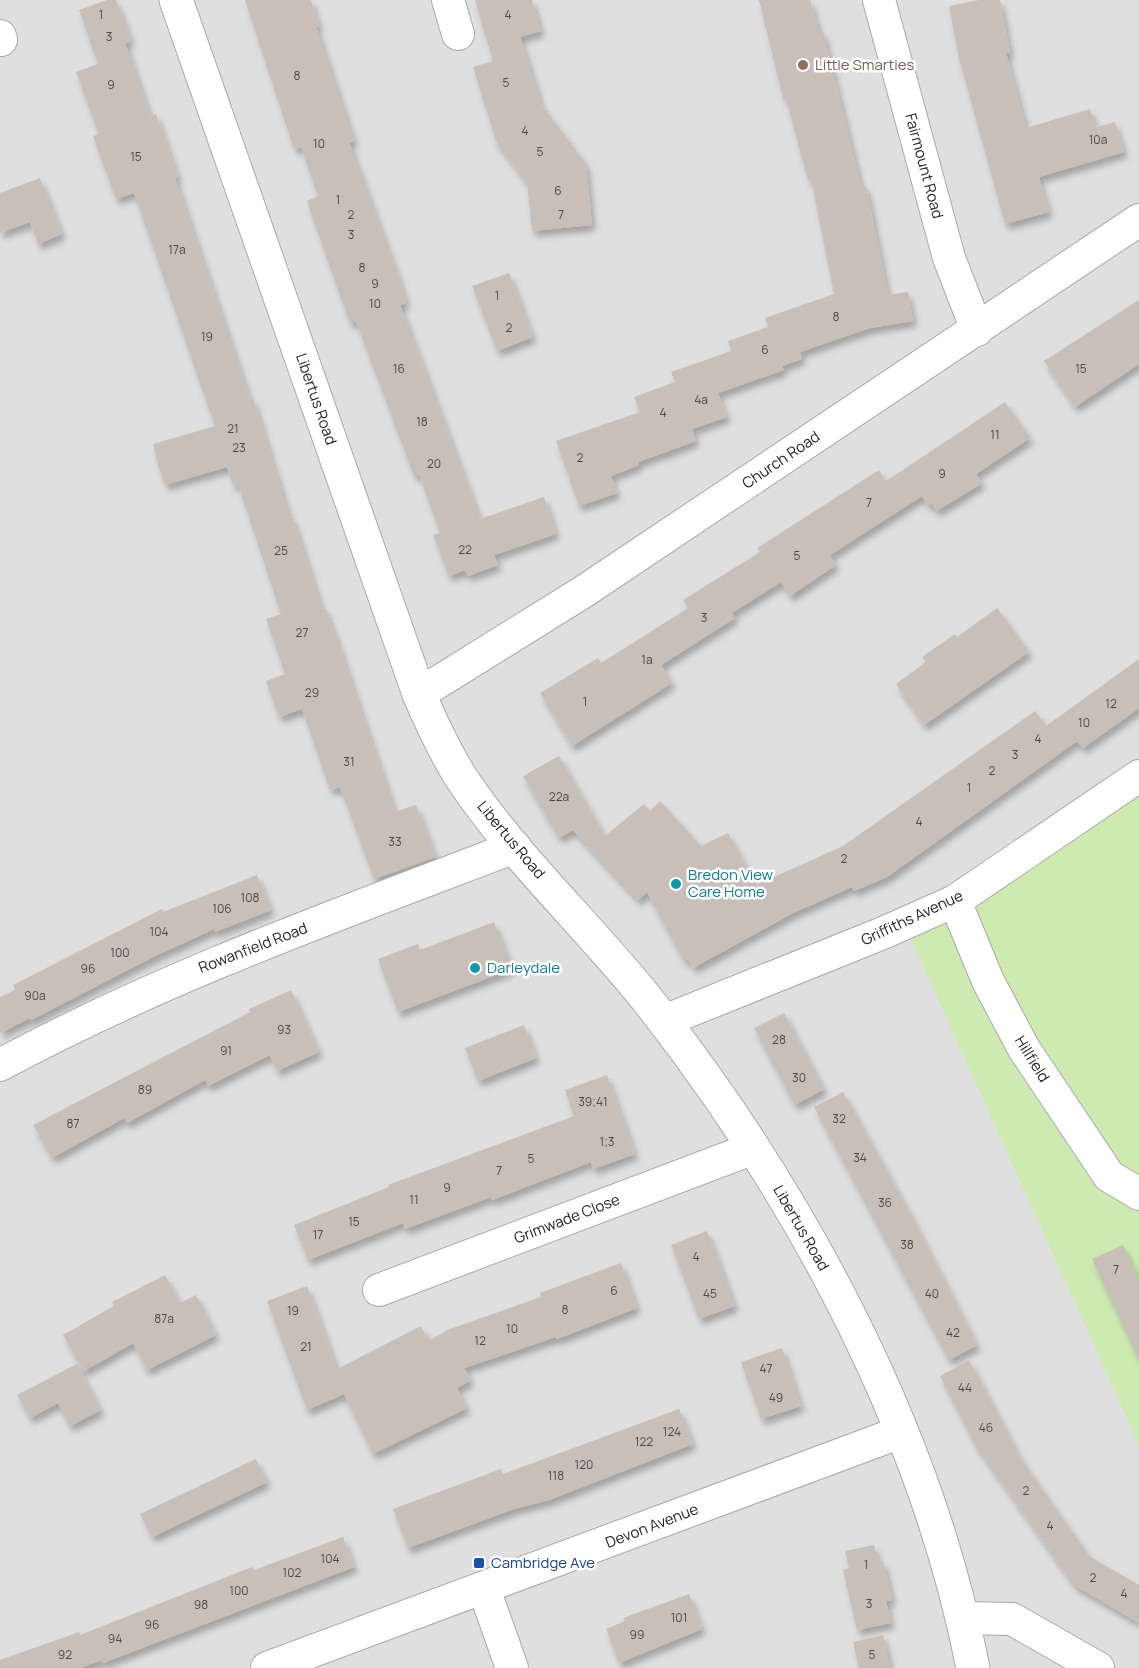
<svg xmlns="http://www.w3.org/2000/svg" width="1139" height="1668" viewBox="0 0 1139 1668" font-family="Manrope,sans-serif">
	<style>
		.residential { fill: #e0dfdf }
		.grass { fill: #cdebb0 }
		.building { fill: #c7bfb8; filter: url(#shadow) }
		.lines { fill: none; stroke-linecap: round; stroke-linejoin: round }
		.minor-casing { stroke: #a9a9a9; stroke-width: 34 }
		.tertiary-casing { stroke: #a9a9a9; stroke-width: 35 }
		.minor { stroke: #fff; stroke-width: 32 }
		.tertiary { stroke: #fff; stroke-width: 33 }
		.education-dot { fill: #8d6e63; stroke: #fff; stroke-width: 2 }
		.culture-dot { fill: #0f9aa8; stroke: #fff; stroke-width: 2 }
		.transit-dot { fill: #1a4fb4; stroke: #fff; stroke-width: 2 }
		.labels { text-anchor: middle; stroke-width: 5; stroke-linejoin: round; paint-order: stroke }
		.number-label { font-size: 12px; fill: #4b4948 }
		.education-label { font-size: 15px; fill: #785e54; stroke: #fff; text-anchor: start }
		.street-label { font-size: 15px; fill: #222; stroke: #fff }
		.culture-label { font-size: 15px; fill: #0d838f; stroke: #fff; text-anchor: start }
		.transit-label { font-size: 15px; fill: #164399; stroke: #fff; text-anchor: start }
	</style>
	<defs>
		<filter id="shadow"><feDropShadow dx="3.5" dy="6" stdDeviation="3" flood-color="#0004"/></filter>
	</defs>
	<rect width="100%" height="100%" fill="#f2efe9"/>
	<path class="residential" d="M0 0H1139V1668H0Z"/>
	<path class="grass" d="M1139 776V1445L904 924Z"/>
	<path class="building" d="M107 0H116L131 41 125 43 150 116 156 114 178 177 175 178 250 400 253 399 290 518 292 517 322 609 325 608 339 646 395 812 416 805 435 857 374 879 340 787 330 790 302 709 279 717 266 681 285 674 266 619 281 614 238 484 233 485 227 467 165 485 158 464 153 444 215 426 134 193 116 199 93 136 99 134 76 72 98 64 79 10Z
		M245 0H311L319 26 316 27 354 141 349 143 401 285 406 303 400 305 480 519 544 497 556 534 494 555 498 565 468 576 465 570 449 576 433 535 440 533 419 474 414 476 356 321 350 323 331 270 307 201 318 196 301 147 294 149Z
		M475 0H532L541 31 520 37 541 104 586 164 592 225 532 231 527 183 496 141 473 67 493 61Z
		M759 0H810L819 32 823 31 861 187 866 186 888 295 908 292 913 321 870 328 800 352 802 359 782 366 784 370 718 393 727 417 692 429 696 441 638 462 639 465 611 476 617 493 579 506 556 441 640 412 634 397 675 382 671 372 731 351 728 341 768 327 765 318 834 294 811 179 808 180 786 98H783Z
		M979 0H1000L1010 53H1006L1026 128 1090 109 1096 127 1115 122 1124 152 1039 177 1049 212 1005 224 959 58 949 6Z
		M40 178 62 234 38 244 30 222 0 233V193Z
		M509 273 533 337 497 351 472 286Z
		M1139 300V364L1075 407 1044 361Z
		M1005 402 1030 438 976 474 982 483 937 511 932 504 928 506 922 496 830 555 836 565 790 596 781 582 732 613 735 618 661 665 672 683 572 746 540 693 598 658 601 663 688 608 683 600 760 552 757 548 879 470 886 481Z
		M997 608 1029 652 924 725 896 684 926 662 922 657 955 634 957 637Z
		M1139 659V708L1083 748 1077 741 887 877 854 891 852 887 793 913 693 968 688 959 684 961 647 892 638 900 573 830 559 838 523 776 559 756 605 836 644 804 650 811 660 801 701 846 728 833 756 885 843 846 1035 711 1046 726Z
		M257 875 271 910 215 932 214 929 153 957 31 1020 30 1018 0 1033V997L15 990 13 985 162 909 163 912Z
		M494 922 512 969 398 1012 378 959 418 944 420 950Z
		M291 990 319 1052 277 1071 270 1055 208 1086 205 1080 127 1123 124 1118 52 1158 33 1125 250 1012 249 1009Z
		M784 1013 824 1089 795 1105 754 1028Z
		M524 1025 536 1058 478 1081 465 1048Z
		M607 1075 635 1154 593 1169 591 1162 492 1200 491 1197 405 1229 403 1223 308 1260 294 1225 389 1187 388 1185 574 1116 565 1090Z
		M843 1092 912 1217 977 1345 949 1360 814 1107Z
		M707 1231 735 1306 699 1319 671 1245Z
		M1123 1245 1139 1281V1360L1092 1259Z
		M621 1263 637 1308 557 1339 556 1337 464 1368 471 1380 457 1388 467 1408 373 1454 344 1394 307 1410 267 1301 307 1286 337 1369 421 1326 429 1341 447 1330 541 1297 540 1293Z
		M165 1275 180 1303 196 1295 216 1335 147 1370 133 1343 84 1371 63 1335 114 1306 112 1302Z
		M782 1348 801 1406 761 1419 741 1362Z
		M969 1360 1021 1459 1089 1556 1139 1585V1623L1074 1585 976 1446 940 1376Z
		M77 1364 101 1410 70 1426 58 1403 30 1418 17 1395Z
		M679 1409 693 1444 549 1500 514 1509 408 1548 393 1509 501 1469 503 1474Z
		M256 1459 267 1482 152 1537 140 1514Z
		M343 1537 354 1567 103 1663 102 1660 80 1668H0V1660L79 1632 80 1635 252 1567 254 1570Z
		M874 1545 878 1562 883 1561 888 1581 892 1600 886 1601 891 1623 857 1630 843 1570 849 1568 845 1551Z
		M689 1594 702 1629 619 1663 606 1629 625 1621 623 1618Z
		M883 1635 890 1668H859L853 1642Z"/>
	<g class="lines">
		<defs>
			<path id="minor" d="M448 0 458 34
				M879 0 949 258 977 330
				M0 36 1 40
				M419 694 583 592 1139 220
				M955 901 988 981 1024 1049 1109 1176 1139 1194
				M664 1021 883 933 955 901 1139 776
				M0 1065C165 976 340 914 515 847
				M379 1290 754 1148
				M484 1589 512 1668
				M963 1618 1012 1619 1098 1668
				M267 1668 901 1432"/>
			<path id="tertiary" d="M176 0 419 694C431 722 444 750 460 776 514 858 589 926 650 1003 800 1194 926 1428 973 1668"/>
		</defs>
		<use href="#minor" class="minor-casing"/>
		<use href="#tertiary" class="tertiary-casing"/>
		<use href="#minor" class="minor"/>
		<use href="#tertiary" class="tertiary"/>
	</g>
	<circle class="education-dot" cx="803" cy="65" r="6"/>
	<g class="culture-dot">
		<circle cx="676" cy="884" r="6"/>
		<circle cx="475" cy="968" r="6"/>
	</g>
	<rect class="transit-dot" x="473" y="1557" width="12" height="12" rx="3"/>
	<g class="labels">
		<g class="number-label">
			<text x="101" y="19">1</text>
			<text x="508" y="19">4</text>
			<text x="109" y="41">3</text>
			<text x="297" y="80">8</text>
			<text x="506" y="87">5</text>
			<text x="111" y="89">9</text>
			<text x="525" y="135">4</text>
			<text x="1098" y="144">10a</text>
			<text x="319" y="148">10</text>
			<text x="540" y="156">5</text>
			<text x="136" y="161">15</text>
			<text x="558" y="195">6</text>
			<text x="338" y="204">1</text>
			<text x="351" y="219">2</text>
			<text x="561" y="219">7</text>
			<text x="351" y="239">3</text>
			<text x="177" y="254">17a</text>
			<text x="362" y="272">8</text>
			<text x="375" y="288">9</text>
			<text x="497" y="300">1</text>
			<text x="375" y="308">10</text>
			<text x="836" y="321">8</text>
			<text x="509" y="332">2</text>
			<text x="207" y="341">19</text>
			<text x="765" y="354">6</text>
			<text x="399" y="373">16</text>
			<text x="1081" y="373">15</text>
			<text x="701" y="404">4a</text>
			<text x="663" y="417">4</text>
			<text x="422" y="426">18</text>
			<text x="233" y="433">21</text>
			<text x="995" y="439">11</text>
			<text x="239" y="452">23</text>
			<text x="580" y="462">2</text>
			<text x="434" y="468">20</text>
			<text x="942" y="478">9</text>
			<text x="869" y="507">7</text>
			<text x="465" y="554">22</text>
			<text x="281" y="555">25</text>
			<text x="797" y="560">5</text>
			<text x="704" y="622">3</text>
			<text x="302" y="637">27</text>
			<text x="647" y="664">1a</text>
			<text x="312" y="697">29</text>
			<text x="585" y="706">1</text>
			<text x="1111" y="708">12</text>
			<text x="1084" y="727">10</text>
			<text x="1038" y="743">4</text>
			<text x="1015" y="759">3</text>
			<text x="349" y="766">31</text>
			<text x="992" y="775">2</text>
			<text x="969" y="792">1</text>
			<text x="559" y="801">22a</text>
			<text x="919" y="826">4</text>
			<text x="395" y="846">33</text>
			<text x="844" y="863">2</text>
			<text x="250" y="902">108</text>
			<text x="222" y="913">106</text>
			<text x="159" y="936">104</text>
			<text x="120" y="957">100</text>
			<text x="88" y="973">96</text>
			<text x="35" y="1000">90a</text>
			<text x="284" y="1034">93</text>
			<text x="779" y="1044">28</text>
			<text x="226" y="1055">91</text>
			<text x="799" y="1082">30</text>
			<text x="145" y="1094">89</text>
			<text x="593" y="1106">39;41</text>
			<text x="839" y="1123">32</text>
			<text x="73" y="1128">87</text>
			<text x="607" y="1146">1;3</text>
			<text x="860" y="1162">34</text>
			<text x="531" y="1163">5</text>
			<text x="499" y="1175">7</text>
			<text x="447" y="1192">9</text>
			<text x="414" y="1204">11</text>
			<text x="885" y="1207">36</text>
			<text x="354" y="1226">15</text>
			<text x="318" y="1239">17</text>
			<text x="907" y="1249">38</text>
			<text x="696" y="1261">4</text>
			<text x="1116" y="1274">7</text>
			<text x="614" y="1295">6</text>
			<text x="710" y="1298">45</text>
			<text x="932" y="1298">40</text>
			<text x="565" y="1314">8</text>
			<text x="293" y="1315">19</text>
			<text x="164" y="1323">87a</text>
			<text x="512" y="1333">10</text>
			<text x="953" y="1337">42</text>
			<text x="480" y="1345">12</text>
			<text x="306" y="1351">21</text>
			<text x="766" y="1373">47</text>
			<text x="965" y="1392">44</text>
			<text x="776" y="1402">49</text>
			<text x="986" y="1432">46</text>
			<text x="672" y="1436">124</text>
			<text x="644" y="1446">122</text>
			<text x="584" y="1469">120</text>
			<text x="556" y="1480">118</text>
			<text x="1026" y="1495">2</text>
			<text x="1050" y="1530">4</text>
			<text x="330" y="1563">104</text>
			<text x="866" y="1569">1</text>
			<text x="292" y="1577">102</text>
			<text x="1093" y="1582">2</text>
			<text x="239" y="1595">100</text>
			<text x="1124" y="1598">4</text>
			<text x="869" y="1608">3</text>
			<text x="201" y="1609">98</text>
			<text x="679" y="1622">101</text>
			<text x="152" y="1629">96</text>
			<text x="637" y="1639">99</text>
			<text x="115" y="1643">94</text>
			<text x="65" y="1659">92</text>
			<text x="872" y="1659">5</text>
		</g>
		<g class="education-label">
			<text x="815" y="70">Little Smarties</text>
		</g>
		<g class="street-label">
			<text transform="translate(924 166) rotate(75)" y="5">Fairmount Road</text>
			<text transform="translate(316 399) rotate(71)" y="5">Libertus Road</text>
			<text transform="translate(781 460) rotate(-34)" y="5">Church Road</text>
			<text transform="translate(511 840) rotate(50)" y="5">Libertus Road</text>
			<text transform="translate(912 918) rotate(-25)" y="5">Griffiths Avenue</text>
			<text transform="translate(253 948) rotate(-21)" y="5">Rowanfield Road</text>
			<text transform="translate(1032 1059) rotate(58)" y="5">Hillfield</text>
			<text transform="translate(567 1219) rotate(-21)" y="5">Grimwade Close</text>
			<text transform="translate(801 1228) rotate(60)" y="5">Libertus Road</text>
			<text transform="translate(652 1526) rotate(-21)" y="5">Devon Avenue</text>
		</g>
		<g class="culture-label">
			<text x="688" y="880">Bredon View<tspan x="688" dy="17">Care Home</tspan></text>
			<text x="487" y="973">Darleydale</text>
		</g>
		<g class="transit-label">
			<text x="491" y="1568">Cambridge Ave</text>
		</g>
	</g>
</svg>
